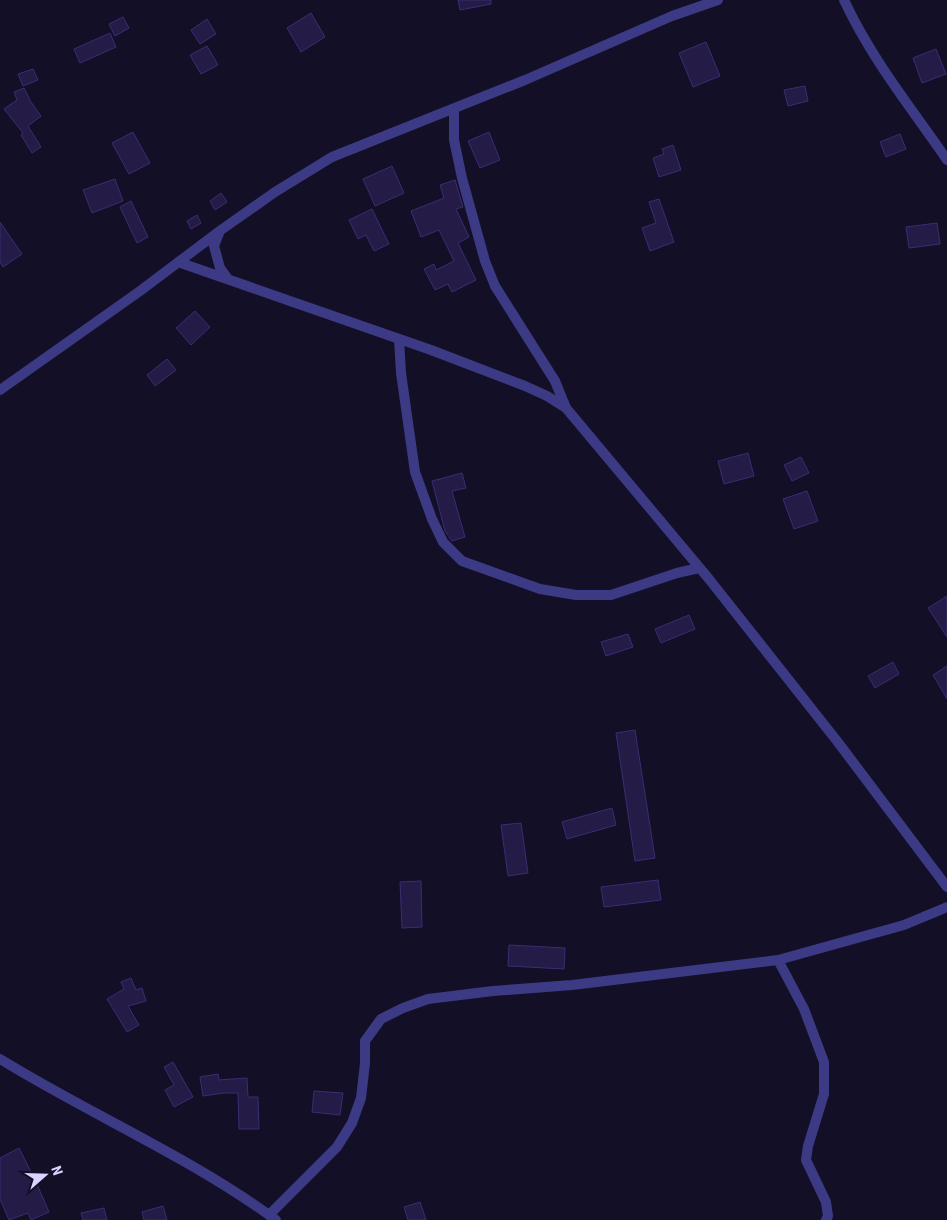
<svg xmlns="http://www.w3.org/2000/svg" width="947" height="1220" viewBox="0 0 947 1220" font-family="'Roboto Condensed',sans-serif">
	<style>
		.building { fill: #241b47; stroke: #3b2d73 }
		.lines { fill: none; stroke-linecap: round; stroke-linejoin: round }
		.minor { stroke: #3d3a85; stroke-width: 10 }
	</style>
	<rect width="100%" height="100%" fill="#130f26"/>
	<path class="building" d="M458 0H491V4L460 10Z
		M311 13 325 37 301 52 287 28Z
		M123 17 129 28 115 36 109 24Z
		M207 19 216 34 200 44 191 30Z
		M110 33 116 47 80 63 74 49Z
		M706 42 720 76 693 87 679 53Z
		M207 46 218 65 201 74 190 55Z
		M936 49 946 74 922 83 913 58Z
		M33 69 38 80 23 86 18 74Z
		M805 86 808 101 788 106 784 90Z
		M24 88 31 102 41 116 28 126 41 147 32 153 21 135 23 133 4 109 17 100 14 92Z
		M133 132 150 163 129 174 112 143Z
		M489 132 500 160 480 168 468 141Z
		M900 134 906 149 886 157 880 142Z
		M673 145 681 170 659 177 653 158 664 154 662 149Z
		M392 166 404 193 375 206 363 179Z
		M115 179 123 201 92 213 83 190Z
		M455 180 463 207 456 209 469 237 458 243 476 280 452 292 448 284 435 290 424 269 434 264 436 270 454 261 439 230 421 237 411 211 444 198 440 185Z
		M221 193 227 202 215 210 210 201Z
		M659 199 674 242 650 251 642 228 656 223 649 202Z
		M131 201 148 237 137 243 120 207Z
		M372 209 389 244 374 251 366 235 358 239 349 220Z
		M197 215 201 223 191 229 187 221Z
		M0 222 22 254 3 267 0 262Z
		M937 223 940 244 909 248 906 227Z
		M195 311 210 327 191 345 176 328Z
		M167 359 176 370 155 386 147 375Z
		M748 453 754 476 724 484 718 461Z
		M801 457 809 473 792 481 784 465Z
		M462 473 466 488 452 491 465 537 452 541 445 531 432 481Z
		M807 491 818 521 794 529 783 499Z
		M947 596V637L928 608Z
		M689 615 695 629 661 643 655 629Z
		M628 634 633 647 606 656 601 642Z
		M893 662 899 674 875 688 868 676Z
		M947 666V699L933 675Z
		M635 730 655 858 635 861 616 733Z
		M612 808 616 825 567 839 562 822Z
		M521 823 528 873 508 876 501 825Z
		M658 880 661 900 604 907 601 887Z
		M421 881 422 927 402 928 400 882Z
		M509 945 565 948 564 969 508 966Z
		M131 978 136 990 142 988 146 1001 128 1006 139 1025 127 1032 107 999 124 989 121 982Z
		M173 1062 193 1097 174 1107 165 1090 174 1085 164 1067Z
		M218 1074 219 1080 247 1078 248 1097H258L259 1129H239L238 1093H224L203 1096 200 1077Z
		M314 1091 343 1093 340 1115 312 1112Z
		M19 1148 36 1182 49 1212 31 1220 28 1213 9 1220 0 1199V1158Z
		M420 1202 426 1220H408L404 1207Z
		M163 1206 167 1220H144L142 1212Z
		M104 1208 107 1220H83L81 1213Z"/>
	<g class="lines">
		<path class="minor" d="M844 0C872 60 910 106 947 160
			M454 109V140L462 178 485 261 495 286 555 381 566 408
			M220 231 214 246 220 268 228 279
			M178 262 431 350 525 386 547 396 566 408 709 579 837 741 947 887
			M399 339 401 373 415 472 432 519 443 542 462 561 540 589 576 595H611L677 573 699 568
			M0 390 140 291 221 230 275 192 332 157 525 80 672 16 718 0
			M778 960 804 1009 824 1062V1094L808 1146 806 1160 826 1202 828 1216 826 1220
			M0 1059C91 1115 190 1157 276 1220
			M269 1215 337 1147 352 1123 361 1098 365 1063V1041L381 1019 403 1008 428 999 493 991 572 985 778 960 904 925 947 907"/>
	</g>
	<g transform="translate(45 1175) rotate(70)" stroke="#130f26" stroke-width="4" paint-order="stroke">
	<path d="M0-4L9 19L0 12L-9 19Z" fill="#d9d4ff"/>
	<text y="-8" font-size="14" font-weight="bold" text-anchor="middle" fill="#d9d4ff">N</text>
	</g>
</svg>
